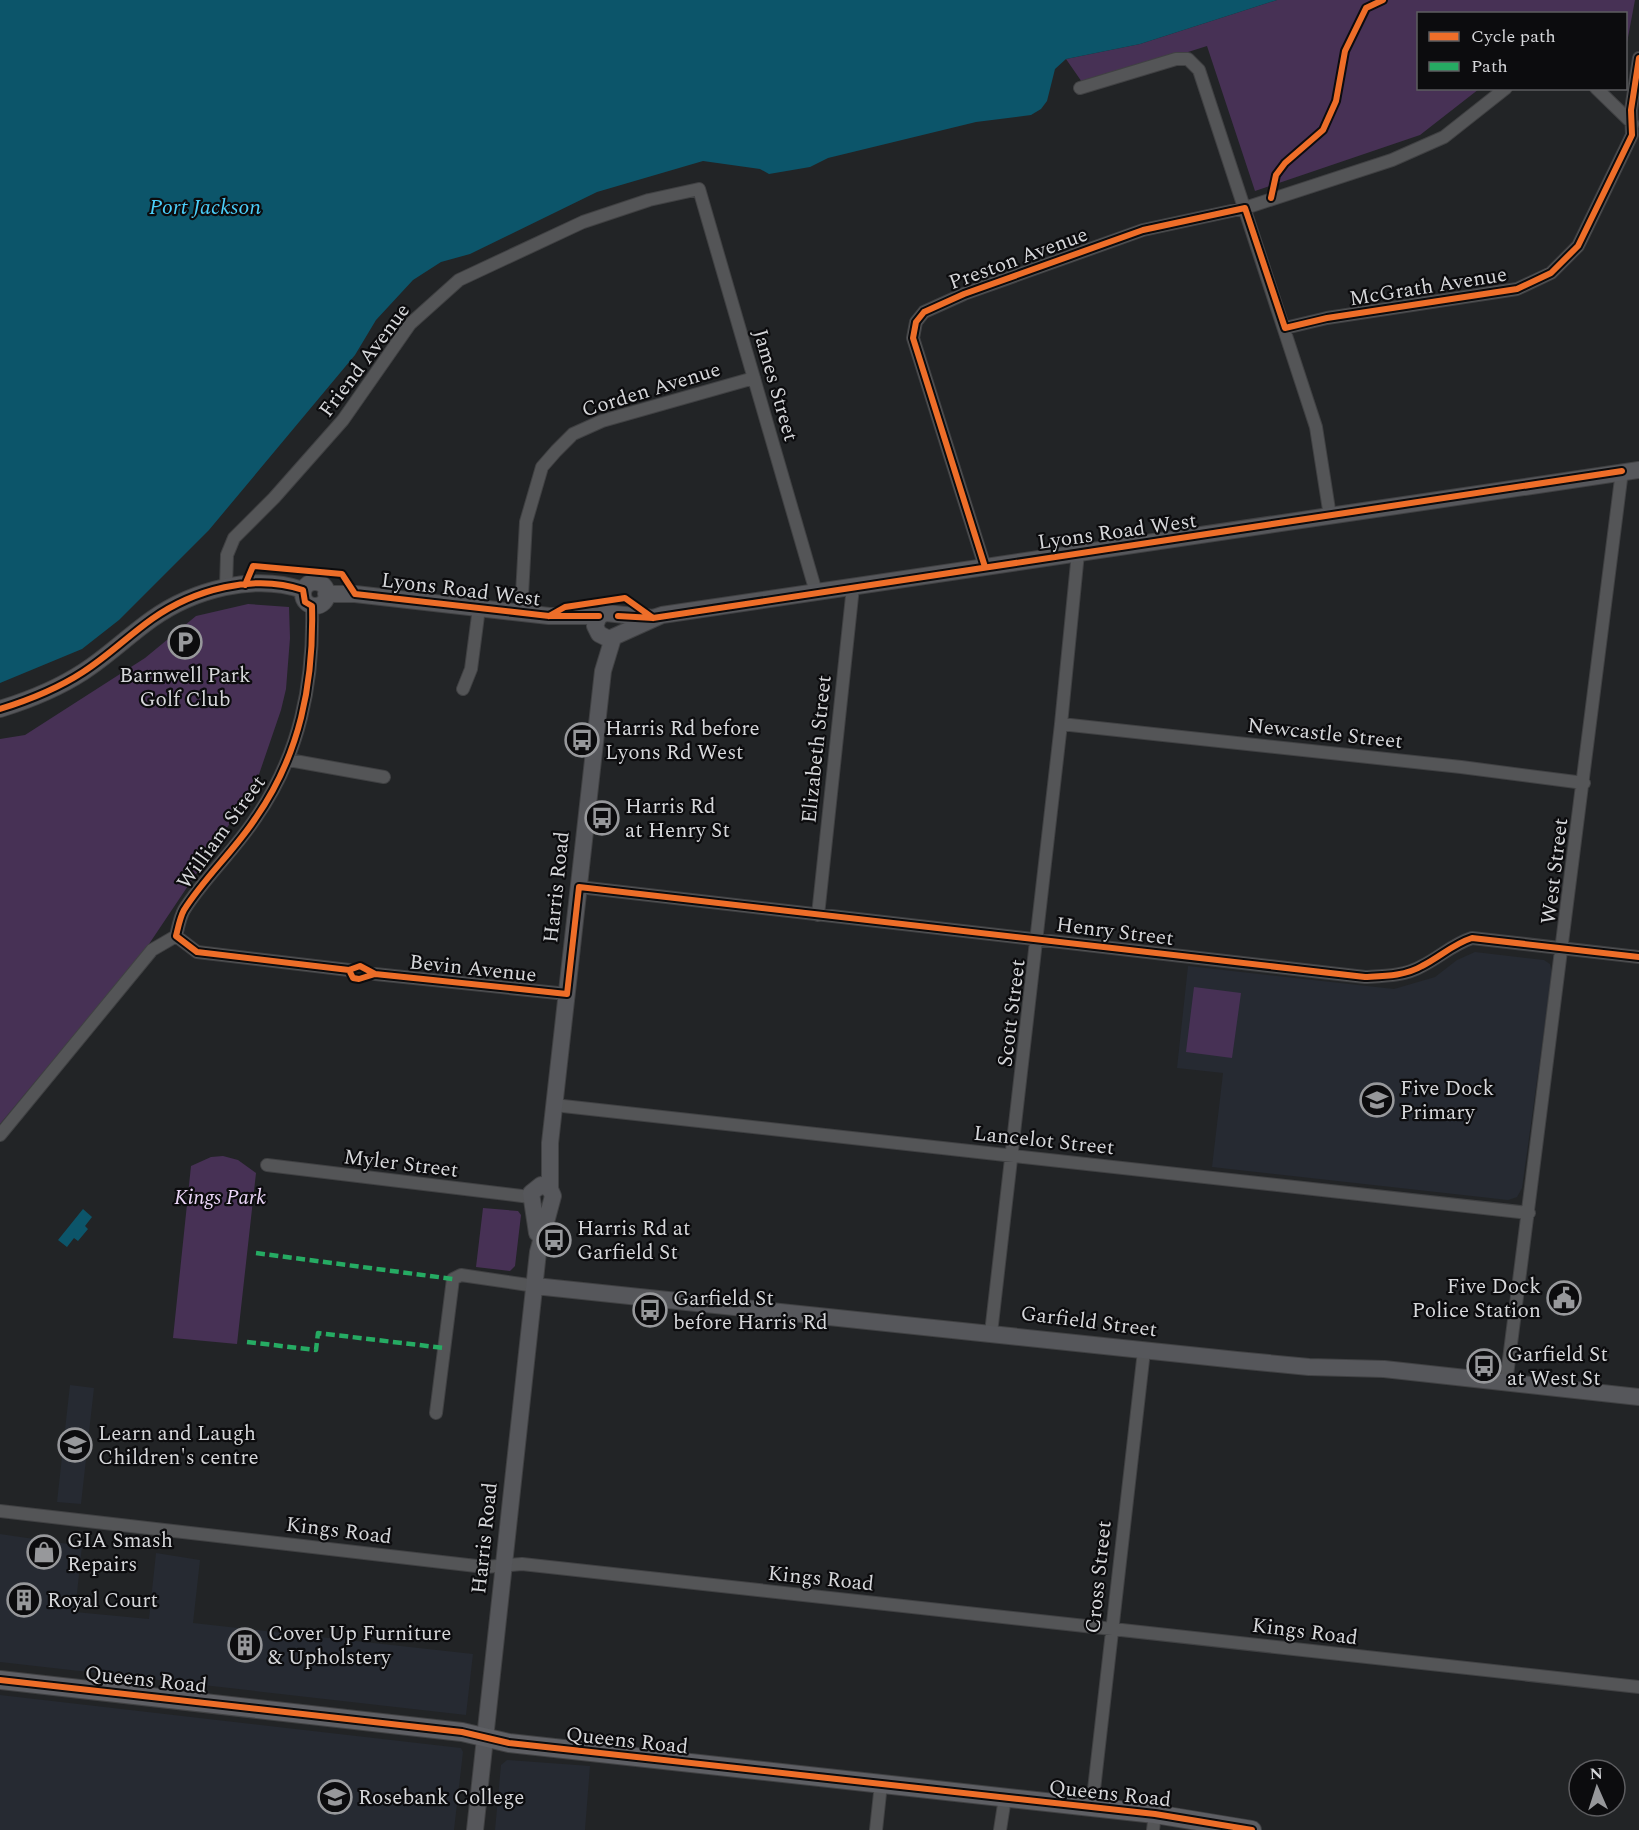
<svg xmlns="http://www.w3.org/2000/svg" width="1639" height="1830" viewBox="0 0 1639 1830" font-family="Spectral,serif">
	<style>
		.built { fill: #262a32 }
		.green { fill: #473155 }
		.water { fill: #0c556a }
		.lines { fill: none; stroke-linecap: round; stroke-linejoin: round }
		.street-casing { stroke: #404143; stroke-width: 14 }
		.secondary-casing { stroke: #404143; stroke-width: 18 }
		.primary-casing { stroke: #404143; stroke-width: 20 }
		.street { stroke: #545557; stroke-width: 12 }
		.secondary { stroke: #56575b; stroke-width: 16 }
		.primary { stroke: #5e5f64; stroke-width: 18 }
		.quiet { stroke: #26ab63; stroke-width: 4.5; stroke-dasharray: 9 4.5; stroke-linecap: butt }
		.cycleway-casing { stroke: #0c0c0e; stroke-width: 10 }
		.cycleway { stroke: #ee6e29; stroke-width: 6 }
		.labels { text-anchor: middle; stroke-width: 4.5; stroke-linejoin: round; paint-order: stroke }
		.street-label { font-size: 21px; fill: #d6d7da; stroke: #0c0c0e }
		.poi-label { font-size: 21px; fill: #d6d7da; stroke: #0c0c0e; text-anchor: start }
		.park-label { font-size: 21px; font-style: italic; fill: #ebd6f8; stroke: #0c0c0e }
		.water-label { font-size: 22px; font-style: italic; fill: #4bcffa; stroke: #0c0c0e }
	</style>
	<rect width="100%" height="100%" fill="#222426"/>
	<path class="built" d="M1475 952 1544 960 1550 964 1552 973 1522 1188 1517 1197 1508 1200 1212 1167 1223 1073 1177 1068 1188 966 1394 989 1435 977 1457 960Z
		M70 1385 94 1388 81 1504 57 1502Z
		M0 1534 82 1546 75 1612 149 1619 156 1553 200 1560 193 1623 473 1654 466 1715 0 1662Z
		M0 1695 461 1748 463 1752 454 1830H0Z
		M507 1760 590 1766 585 1830H495L501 1765Z"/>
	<path class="green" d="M1277 0H1635L1626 48V14H1418V88L1479 89 1420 135 1255 191 1207 46 1084 85 1066 59 1140 44Z
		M248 604 289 607 290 638 286 689 281 710 255 786 147 947 0 1124V739L25 735 145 658 196 616Z
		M1194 987 1241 993 1232 1058 1186 1052Z
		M223 1156 238 1160 256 1173 237 1344 173 1338 191 1166 211 1157Z
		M483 1208 518 1211 521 1215 515 1266 510 1271 476 1267Z"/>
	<path class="water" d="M0 0H1277L1140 44 1066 59 1055 69 1047 101 1041 109 1031 115 976 122 828 158 810 167 769 174 760 169 703 161 597 192 470 254 441 262 413 280 376 320 355 355 209 530 119 620 82 649 0 683Z
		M83 1209 92 1217 85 1226 88 1229 78 1241 74 1238 67 1247 58 1240Z"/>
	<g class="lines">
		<defs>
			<path id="street" d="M1080 88 1176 59H1188L1199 70 1316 427 1330 516
				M1596 88 1633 124
				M1285 328 1327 318 1517 289 1551 273 1578 246 1632 135 1631 110 1639 58
				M985 567 913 338 916 322 924 312 964 294 1143 230 1245 208 1392 160 1444 137 1506 88
				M226 587 227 555 234 538 274 498 343 420 410 324 459 280 583 222 649 200 699 189 816 592
				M521 613 526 522 542 467 556 451 573 434 602 421 754 378
				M463 689 471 669 479 608
				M1061 724 1461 767 1584 783
				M289 760 384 777
				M579 887 1365 977C1384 976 1405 976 1422 966 1440 957 1453 944 1472 938L1639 957
				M818 915 853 587
				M176 936 197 952 349 970
				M375 974 567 994
				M554 1105 1529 1213
				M0 1135 152 950 176 936C178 928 180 917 184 910 204 878 234 851 255 819 300 755 314 683 312 606
				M267 1165 530 1197
				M991 1333 1061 724 1078 553
				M1506 1383 1622 471
				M436 1413 453 1279 461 1275 535 1286
				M0 1511 485 1567 522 1564 1639 1687
				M1092 1807 1144 1351
				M876 1830 881 1784
				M1000 1830 1005 1798
				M1153 1830 1155 1814"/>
			<path id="secondary" d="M303 594a12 12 0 1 1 24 0a12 12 0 1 1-24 0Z
				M326 594H355L549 616H599
				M662 615 609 639 599 634 595 626 599 616 606 613 653 618 662 615 1639 470
				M0 709C29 700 57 689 83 672 108 656 128 636 152 619 193 590 254 573 303 590
				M537 1233 531 1193 541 1185 550 1189
				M535 1286 1237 1360 1309 1367 1384 1369 1639 1397
				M475 1830 538 1252 553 1196 550 1189V1143L603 671 613 638"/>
			<path id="primary" d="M0 1680 462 1732 509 1743 1155 1814 1252 1830"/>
		</defs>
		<use href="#street" class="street-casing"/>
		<use href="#secondary" class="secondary-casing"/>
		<use href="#primary" class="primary-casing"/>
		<use href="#street" class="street"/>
		<use href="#secondary" class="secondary"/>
		<use href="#primary" class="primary"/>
		<path class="quiet" d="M256 1253 453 1279
			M247 1342 316 1350 318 1333 444 1348"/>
		<defs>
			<path id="cycleway" d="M1271 198 1276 175 1285 163 1323 130 1336 101 1345 51 1366 8 1383 0
				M985 567 913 338 916 322 924 312 964 294 1143 230 1245 208 1285 328 1327 318 1517 289 1551 273 1578 246 1632 135 1631 110 1639 58
				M245 585 253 566 342 574 355 594 549 616H599
				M549 616 565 607 625 598 653 618
				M618 616 653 618 1622 471
				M0 709C29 700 57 689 83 672 108 656 128 636 152 619 193 590 254 573 303 590L305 602 312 606C314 683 300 755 255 819 234 851 204 878 184 910 180 917 178 928 176 936L197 952 349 970 360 966 375 974
				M349 970 353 978 359 979 375 974 567 994 579 887 1365 977C1384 976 1405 976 1422 966 1440 957 1453 944 1472 938L1639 957
				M0 1680 462 1732 509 1743 1155 1814 1252 1830"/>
		</defs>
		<use href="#cycleway" class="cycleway-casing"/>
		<use href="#cycleway" class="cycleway"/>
	</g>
	<defs>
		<symbol id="parking-ring" viewBox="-11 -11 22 22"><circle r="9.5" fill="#0c0c0e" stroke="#97989b" stroke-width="1.5"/><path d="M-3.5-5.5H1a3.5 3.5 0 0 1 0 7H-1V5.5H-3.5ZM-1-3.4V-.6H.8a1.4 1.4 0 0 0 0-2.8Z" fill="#97989b"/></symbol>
		<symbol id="bus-ring" viewBox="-11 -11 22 22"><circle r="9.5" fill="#0c0c0e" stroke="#97989b" stroke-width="1.5"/><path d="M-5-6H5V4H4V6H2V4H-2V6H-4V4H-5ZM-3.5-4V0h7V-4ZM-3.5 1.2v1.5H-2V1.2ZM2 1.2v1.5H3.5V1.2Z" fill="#97989b"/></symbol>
		<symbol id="school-ring" viewBox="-11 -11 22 22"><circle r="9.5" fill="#0c0c0e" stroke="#97989b" stroke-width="1.5"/><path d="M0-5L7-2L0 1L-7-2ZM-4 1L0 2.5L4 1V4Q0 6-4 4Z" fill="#97989b"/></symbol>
		<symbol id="civic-ring" viewBox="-11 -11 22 22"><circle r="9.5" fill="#0c0c0e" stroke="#97989b" stroke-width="1.5"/><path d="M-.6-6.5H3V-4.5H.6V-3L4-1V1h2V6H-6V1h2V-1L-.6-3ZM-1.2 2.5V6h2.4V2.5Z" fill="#97989b"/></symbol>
		<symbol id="shop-ring" viewBox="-11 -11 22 22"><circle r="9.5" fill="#0c0c0e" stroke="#97989b" stroke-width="1.5"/><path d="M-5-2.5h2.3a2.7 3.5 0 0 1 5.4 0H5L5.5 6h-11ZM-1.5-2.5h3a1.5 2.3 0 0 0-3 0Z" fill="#97989b"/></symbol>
		<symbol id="building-ring" viewBox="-11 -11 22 22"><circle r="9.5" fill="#0c0c0e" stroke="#97989b" stroke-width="1.5"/><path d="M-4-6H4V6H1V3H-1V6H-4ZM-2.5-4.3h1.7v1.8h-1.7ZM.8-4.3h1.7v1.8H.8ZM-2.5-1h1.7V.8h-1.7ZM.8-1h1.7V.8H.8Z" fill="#97989b"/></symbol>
	</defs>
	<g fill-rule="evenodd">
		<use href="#parking-ring" x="166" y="623" width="38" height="38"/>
		<use href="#bus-ring" x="563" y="721" width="38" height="38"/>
		<use href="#bus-ring" x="583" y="799" width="38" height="38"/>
		<use href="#school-ring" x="1358" y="1081" width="38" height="38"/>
		<use href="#bus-ring" x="535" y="1221" width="38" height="38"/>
		<use href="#civic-ring" x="1545" y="1279" width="38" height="38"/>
		<use href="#bus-ring" x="631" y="1291" width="38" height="38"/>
		<use href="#bus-ring" x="1465" y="1347" width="38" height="38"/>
		<use href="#school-ring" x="56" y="1426" width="38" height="38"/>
		<use href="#shop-ring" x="25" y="1533" width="38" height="38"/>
		<use href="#building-ring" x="5" y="1581" width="38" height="38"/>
		<use href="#building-ring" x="226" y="1626" width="38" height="38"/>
		<use href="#school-ring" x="316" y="1778" width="38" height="38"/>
	</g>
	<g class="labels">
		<g class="street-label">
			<text transform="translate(1018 258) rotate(-20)" y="7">Preston Avenue</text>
			<text transform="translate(1428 286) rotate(-9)" y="7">McGrath Avenue</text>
			<text transform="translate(364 360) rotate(-53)" y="7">Friend Avenue</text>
			<text transform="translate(776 385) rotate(74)" y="7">James Street</text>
			<text transform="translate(651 389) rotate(-17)" y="7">Corden Avenue</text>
			<text transform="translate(1117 531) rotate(-8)" y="7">Lyons Road West</text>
			<text transform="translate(461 589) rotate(7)" y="7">Lyons Road West</text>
			<text transform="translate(1325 733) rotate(6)" y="7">Newcastle Street</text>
			<text transform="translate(816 749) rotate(-84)" y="7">Elizabeth Street</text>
			<text transform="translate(221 832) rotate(-54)" y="7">William Street</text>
			<text transform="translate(1554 871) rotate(-83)" y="7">West Street</text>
			<text transform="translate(556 887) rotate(-84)" y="7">Harris Road</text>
			<text transform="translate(1115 931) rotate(7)" y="7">Henry Street</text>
			<text transform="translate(473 968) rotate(6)" y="7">Bevin Avenue</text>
			<text transform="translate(1011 1013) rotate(-83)" y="7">Scott Street</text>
			<text transform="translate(1044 1140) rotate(6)" y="7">Lancelot Street</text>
			<text transform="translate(401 1163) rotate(7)" y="7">Myler Street</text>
			<text transform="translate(1089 1321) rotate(7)" y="7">Garfield Street</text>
			<text transform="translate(339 1530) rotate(7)" y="7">Kings Road</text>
			<text transform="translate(484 1538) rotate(-84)" y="7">Harris Road</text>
			<text transform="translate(1098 1577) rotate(-84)" y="7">Cross Street</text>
			<text transform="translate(821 1578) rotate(6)" y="7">Kings Road</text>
			<text transform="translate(1305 1631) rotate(7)" y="7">Kings Road</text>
			<text transform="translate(146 1679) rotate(6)" y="7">Queens Road</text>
			<text transform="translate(627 1740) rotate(6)" y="7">Queens Road</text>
			<text transform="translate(1110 1793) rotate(6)" y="7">Queens Road</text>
		</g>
		<g class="poi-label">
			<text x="185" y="682" text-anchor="middle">Barnwell Park<tspan x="185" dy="24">Golf Club</tspan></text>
			<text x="605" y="735">Harris Rd before<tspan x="605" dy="24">Lyons Rd West</tspan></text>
			<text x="625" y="813">Harris Rd<tspan x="625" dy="24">at Henry St</tspan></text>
			<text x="1400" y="1095">Five Dock<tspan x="1400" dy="24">Primary</tspan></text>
			<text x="577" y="1235">Harris Rd at<tspan x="577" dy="24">Garfield St</tspan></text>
			<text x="1541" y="1293" text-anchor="end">Five Dock<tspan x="1541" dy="24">Police Station</tspan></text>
			<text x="673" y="1305">Garfield St<tspan x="673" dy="24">before Harris Rd</tspan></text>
			<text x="1507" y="1361">Garfield St<tspan x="1507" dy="24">at West St</tspan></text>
			<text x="98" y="1440">Learn and Laugh<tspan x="98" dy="24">Children's centre</tspan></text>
			<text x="67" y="1547">GIA Smash<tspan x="67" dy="24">Repairs</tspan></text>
			<text x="47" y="1607">Royal Court</text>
			<text x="268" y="1640">Cover Up Furniture<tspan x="268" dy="24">&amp; Upholstery</tspan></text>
			<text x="358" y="1804">Rosebank College</text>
		</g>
		<g class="park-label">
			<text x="220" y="1204">Kings Park</text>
		</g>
		<g class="water-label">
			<text x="205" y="214">Port Jackson</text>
		</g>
	</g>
	<rect x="1417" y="12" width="210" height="78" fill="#0c0c0e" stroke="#5d5d60" stroke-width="1.5"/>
	<rect x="1429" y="32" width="30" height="9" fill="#ee6e29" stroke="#5d5d60" stroke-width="1.5"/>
	<text x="1471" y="42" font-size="18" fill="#d6d7da">Cycle path</text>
	<rect x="1429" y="62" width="30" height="9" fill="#26ab63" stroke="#5d5d60" stroke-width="1.5"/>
	<text x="1471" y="72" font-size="18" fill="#d6d7da">Path</text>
	<g transform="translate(1597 1788) rotate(357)"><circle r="28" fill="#0c0c0e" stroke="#5d5d60" stroke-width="1.5"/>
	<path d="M0-4.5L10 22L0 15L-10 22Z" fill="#97989b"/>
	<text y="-9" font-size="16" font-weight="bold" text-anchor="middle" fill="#d6d7da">N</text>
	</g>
</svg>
